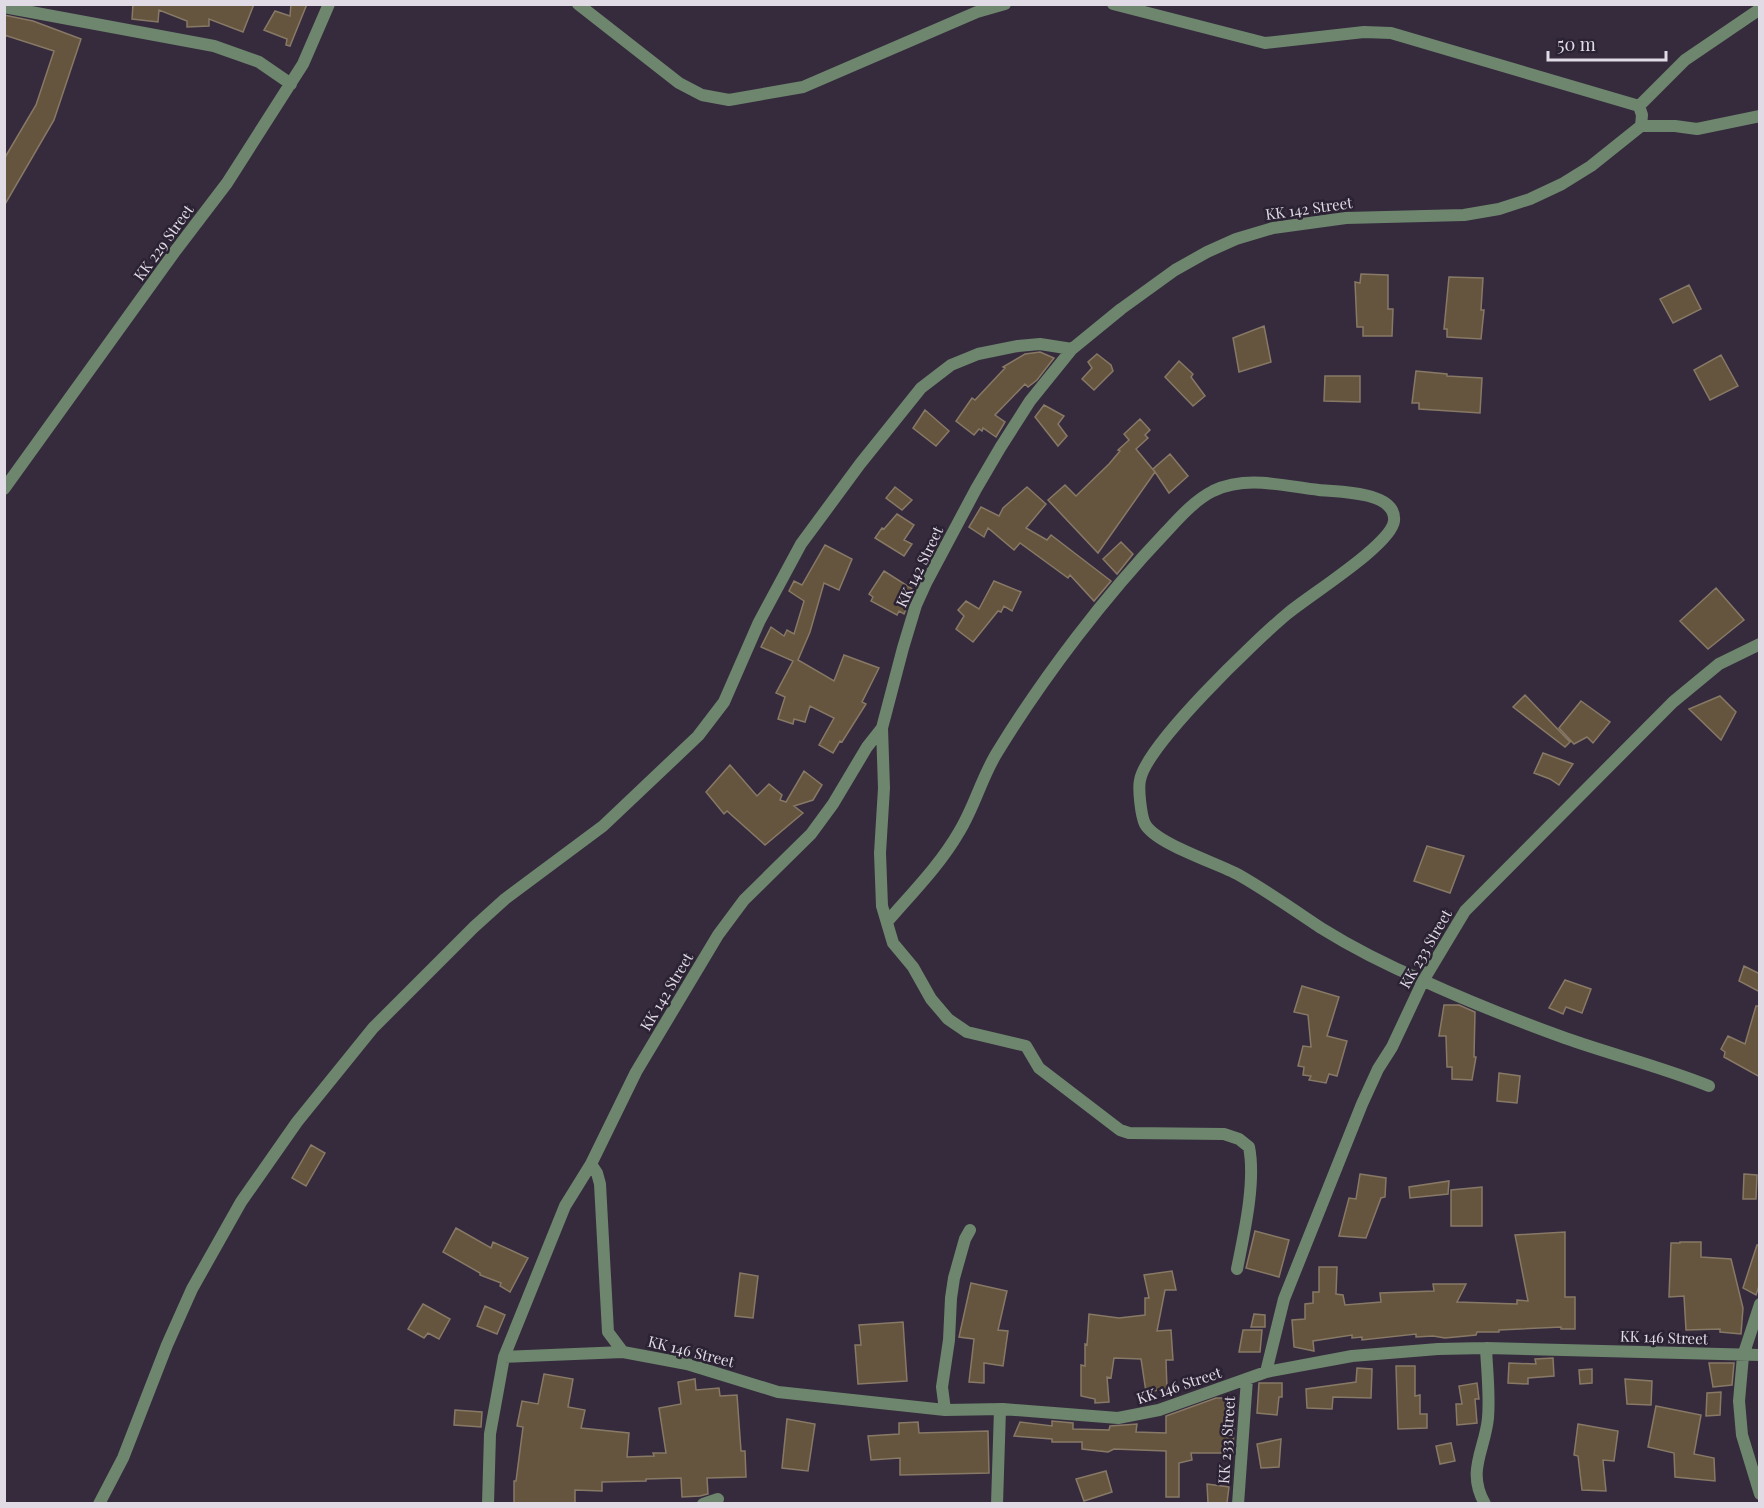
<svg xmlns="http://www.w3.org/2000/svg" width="1764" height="1508" viewBox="0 0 1764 1508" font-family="'Playfair Display',serif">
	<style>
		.building { fill: #65553e; stroke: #877966; stroke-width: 1.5 }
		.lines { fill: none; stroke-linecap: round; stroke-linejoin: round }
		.minor { stroke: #6e866e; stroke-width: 12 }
		.labels { text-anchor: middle; stroke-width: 5; stroke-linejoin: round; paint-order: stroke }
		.street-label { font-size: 15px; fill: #e1dbe6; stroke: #2b2233 }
	</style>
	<rect width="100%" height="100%" fill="#352b3d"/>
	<path class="building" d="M133 4H254L243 32 209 19V26L187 27V21L159 10 158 22 132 19Z
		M291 4H307L290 46 286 45 287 39 264 30 275 11 290 16Z
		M4 15 33 21 81 39 54 120 4 206V159L36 105 54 51 4 35Z
		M1361 274 1388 275V309H1393L1392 336H1363V327H1357L1355 282 1360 283Z
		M1449 277 1483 278 1481 310H1484L1481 339 1447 337V329H1444Z
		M1689 285 1701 309 1673 323 1660 299Z
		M1264 326 1271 362 1239 372 1233 338Z
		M1040 352 1054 358 1037 380 1028 387 1025 384 995 415 1005 422 996 437 983 428 982 431 979 429 974 435 956 421 972 398 975 400 1005 368 1003 367 1025 354Z
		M1097 354 1111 365 1113 371 1094 390 1082 379 1092 368 1088 362Z
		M1721 355 1738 386 1710 400 1694 370Z
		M1179 361 1193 374 1191 377 1205 396 1193 406 1165 377Z
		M1416 371 1447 374V376L1482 378 1480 413 1419 409V403H1412Z
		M1325 376H1360V402L1324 401Z
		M1044 405 1064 416 1058 424 1067 436 1058 446 1035 417Z
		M925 410 949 431 936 446 913 428Z
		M1140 419 1150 430 1145 435 1148 438 1136 449 1155 472 1098 553 1048 500 1065 485 1076 496 1109 464 1120 451 1118 450 1129 440 1124 434Z
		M1170 454 1188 476 1169 493 1153 469Z
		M895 487 912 500 902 510 886 498Z
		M1027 487 1046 504 1026 528 1047 540 1051 535 1111 581 1094 601 1070 575 1068 578 1020 543 1014 550 988 528 984 537 969 527 981 507 999 516 1003 508Z
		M897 514 914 525 904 540 912 544 904 556 875 538 882 528 884 529Z
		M1121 542 1133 554 1117 574 1103 559Z
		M825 545 852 559 839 590 824 583 810 632 798 660 834 681 844 655 879 668 862 702 866 704 842 742 840 741 833 753 819 745 834 718 810 706 805 722 794 719 793 724 778 719 785 697 776 693 793 661 761 647 771 627 784 636 787 630 794 634 804 601 789 591 794 581 802 585Z
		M884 571 914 590 904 614 899 611 897 615 871 601 873 597 869 594Z
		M994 581 1021 592 1012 611 1004 606 1001 612 998 611 973 642 956 629 964 616 958 610 966 601 979 609Z
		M1716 588 1744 620 1708 649 1680 621Z
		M1525 695 1570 742 1565 747 1513 707Z
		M1720 696 1736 712 1721 740 1689 709Z
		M1581 701 1610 722 1593 743 1587 737 1574 744 1559 728Z
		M1543 753 1573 764 1559 785 1550 779 1534 773Z
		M730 765 757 796 769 784 782 795 780 800 786 802 804 771 822 785 813 800 794 806 803 813 765 845 727 811 724 814 706 792Z
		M1427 846 1464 856 1450 893 1414 881Z
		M1744 966 1760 974V992L1739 981Z
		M1565 980 1591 989 1582 1013 1566 1007 1563 1014 1549 1008Z
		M1302 986 1339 997 1327 1036 1347 1041 1337 1076 1329 1074 1326 1083 1309 1080 1311 1076 1303 1075 1304 1067 1298 1066 1303 1046 1311 1047 1308 1015 1294 1012Z
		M1444 1005H1459L1475 1012 1474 1057H1476L1472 1080 1452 1079V1067H1447L1446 1036H1439Z
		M1756 1006H1760V1077L1724 1057 1725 1052 1721 1049 1728 1036 1745 1044Z
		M1499 1073 1520 1076 1517 1103 1497 1101Z
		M311 1145 325 1153 306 1186 292 1178Z
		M1360 1174 1386 1178 1385 1197 1381 1198 1366 1238 1339 1236 1349 1198 1356 1199Z
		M1744 1174 1757 1175 1756 1199H1743Z
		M1449 1181 1448 1194 1410 1198 1409 1187Z
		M1482 1187V1226H1451V1190Z
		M456 1228 491 1248 493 1242 528 1258 510 1292 500 1286 501 1283 480 1275V1273L443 1252Z
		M1255 1231 1289 1240 1279 1277 1246 1268Z
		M1565 1232V1297H1575V1329H1561V1327L1499 1330V1332H1477L1476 1335 1445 1338 1433 1336 1416 1337V1334L1362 1340V1337L1352 1338V1335L1313 1341 1314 1351 1294 1347 1292 1320 1305 1319V1304L1313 1303V1292H1319V1267H1337L1336 1294 1343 1295 1345 1305 1381 1302 1380 1293 1434 1291 1433 1284H1466L1457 1302 1517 1304V1300L1528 1301 1515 1235Z
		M1680 1242H1701V1257L1731 1259 1743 1308 1741 1334 1720 1332V1329L1686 1330 1684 1296 1669 1297 1671 1243H1680Z
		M1757 1245H1760V1283L1756 1295 1743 1288Z
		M1172 1271 1176 1290H1165L1157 1331 1171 1330 1173 1360H1166L1167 1389 1146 1392 1141 1359 1114 1358 1111 1378 1107 1377 1109 1402 1095 1403V1399L1081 1396V1365L1085 1366V1344L1087 1345 1089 1314 1119 1318 1145 1315V1298H1149L1144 1275Z
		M740 1273 758 1276 753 1318 735 1316Z
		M971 1283 1007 1291 998 1330 1008 1331 1003 1366 984 1363V1383L969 1382 974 1339 959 1337Z
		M423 1304 450 1319 439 1339 428 1333 424 1338 408 1329Z
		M485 1306 505 1315 497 1334 477 1326Z
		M1254 1314 1265 1315V1327H1251Z
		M903 1322 907 1381 858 1384 855 1345H861L859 1325Z
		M1243 1330H1262L1260 1352H1239Z
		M1553 1358 1554 1376 1528 1378V1384L1508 1383 1509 1363 1536 1364 1535 1359Z
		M1709 1363H1734L1732 1385 1713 1387Z
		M1396 1366H1415V1396L1420 1395V1414H1427V1428L1398 1429Z
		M1357 1368 1372 1369 1371 1398 1333 1397 1332 1409 1307 1408 1306 1389 1356 1382Z
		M1592 1369V1383L1580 1384 1579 1370Z
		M544 1374 573 1379 568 1407 585 1410 581 1428 629 1433 627 1457 654 1456 653 1453H666L659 1408 681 1404 678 1382 695 1379 696 1390 719 1388 720 1396 737 1395 741 1451H745L746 1477 707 1478 708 1494 700 1496 682 1497 681 1478 646 1479V1481L602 1482V1491L575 1490V1503H514V1481H516L523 1427 517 1426 522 1401 538 1404Z
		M1625 1379 1652 1381 1651 1405 1627 1404Z
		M1259 1383H1282V1397H1279L1277 1415 1257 1413Z
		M1477 1383 1479 1399H1475L1477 1423 1457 1425 1456 1404H1462L1459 1386Z
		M1721 1392 1720 1415 1706 1416 1707 1393Z
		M1216 1398H1235L1233 1453H1191L1192 1460 1179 1463V1497H1166V1451L1114 1449 1108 1452 1082 1449V1442H1052V1439L1014 1436 1020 1422 1052 1426V1421L1073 1423V1429L1109 1430 1110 1426 1137 1424 1136 1432 1166 1433V1416Z
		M1656 1406 1701 1415 1694 1454 1714 1458 1715 1481 1675 1477 1674 1453 1648 1447Z
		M455 1410 482 1412 481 1427 454 1425Z
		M787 1419 815 1424 808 1471 782 1468Z
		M918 1422 919 1433 988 1431 989 1473 900 1475V1458L871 1460 868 1436 899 1434V1423Z
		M1578 1424 1618 1431 1614 1461 1603 1460 1606 1491 1582 1490 1578 1456 1574 1455Z
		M1281 1439 1279 1467 1261 1468 1257 1444Z
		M1451 1443 1455 1461 1440 1464 1436 1446Z
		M1106 1471 1112 1492 1084 1501 1076 1479Z
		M1207 1484 1229 1487 1227 1503H1208Z"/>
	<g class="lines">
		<path class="minor" d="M578 4 679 83 702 95 729 100 803 87 977 12 1005 4
			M1113 4 1265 43 1364 32 1391 33 1639 106 1642 115 1641 126
			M4 7 214 46 259 62 291 84
			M1639 106 1685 60 1760 9
			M4 489 176 250 227 183 303 64 329 4
			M882 728 884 788 880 853 882 906 893 943 913 967 931 999 948 1019 967 1032 1026 1046 1039 1068 1120 1130 1129 1133 1224 1134 1239 1139 1249 1147C1256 1182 1244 1234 1237 1269
			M887 922C912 893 940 865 959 832 975 806 982 776 998 751 1044 676 1105 596 1166 532 1180 517 1195 500 1213 491 1247 475 1283 486 1319 490 1337 492 1397 491 1394 521 1391 545 1308 596 1287 614 1256 640 1147 744 1140 780 1138 789 1141 816 1145 824 1156 844 1217 863 1239 875 1267 891 1294 910 1321 928 1353 948 1389 966 1424 981 1470 1002 1518 1021 1565 1038 1613 1055 1662 1067 1709 1086
			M591 1164 597 1173 600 1184 608 1332 623 1352
			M1760 1304 1743 1356 1739 1401 1742 1435 1760 1494
			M504 1357 623 1352 687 1364 778 1392 945 1410 1003 1409 1118 1418 1159 1410 1266 1372 1352 1356 1438 1349 1486 1348 1760 1355
			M1266 1372 1284 1299 1362 1104 1378 1069 1392 1047 1423 981 1465 911 1673 702 1719 664 1760 644
			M945 1410 942 1387 949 1340 951 1298 954 1278 965 1239 970 1230
			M99 1504 123 1458 167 1345 192 1289 241 1202 297 1122 373 1028 474 927 505 899 603 826 698 736 724 702 759 622 801 544 860 464 921 388 951 365 978 354 1018 346 1040 344 1072 349
			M488 1504 490 1434 504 1357 565 1206 591 1164 636 1072 718 935 744 900 811 834 833 804 867 747 882 728 903 648 916 605 926 583 976 489 1000 448 1030 401 1072 349 1121 309 1175 270 1207 252 1236 239 1273 228 1346 218 1464 215 1499 209 1530 199 1562 184 1591 166 1641 126H1675L1697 129 1760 116
			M703 1504 718 1499
			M997 1504 1000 1409
			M1238 1504 1247 1379
			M1485 1504C1466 1471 1485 1450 1488 1418 1490 1395 1487 1371 1486 1348"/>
	</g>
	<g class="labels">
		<g class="street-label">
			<text transform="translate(1309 209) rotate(-8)" y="5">KK 142 Street</text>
			<text transform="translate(164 243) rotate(-54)" y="5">KK 229 Street</text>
			<text transform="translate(920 567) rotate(-64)" y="5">KK 142 Street</text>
			<text transform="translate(1426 949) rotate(-60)" y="5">KK 233 Street</text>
			<text transform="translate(667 992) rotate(-59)" y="5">KK 142 Street</text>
			<text transform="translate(1664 1338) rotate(2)" y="5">KK 146 Street</text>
			<text transform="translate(691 1352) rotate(14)" y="5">KK 146 Street</text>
			<text transform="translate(1179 1386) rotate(-18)" y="5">KK 146 Street</text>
			<text transform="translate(1227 1440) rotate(-86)" y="5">KK 233 Street</text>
		</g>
	</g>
	<rect width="1764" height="1508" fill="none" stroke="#e1dbe6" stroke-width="12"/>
	<path d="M1548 51v9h118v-9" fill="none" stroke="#e1dbe6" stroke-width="3"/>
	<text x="1557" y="51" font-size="18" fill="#e1dbe6" stroke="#2b2233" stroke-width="4.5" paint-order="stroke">50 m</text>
</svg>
